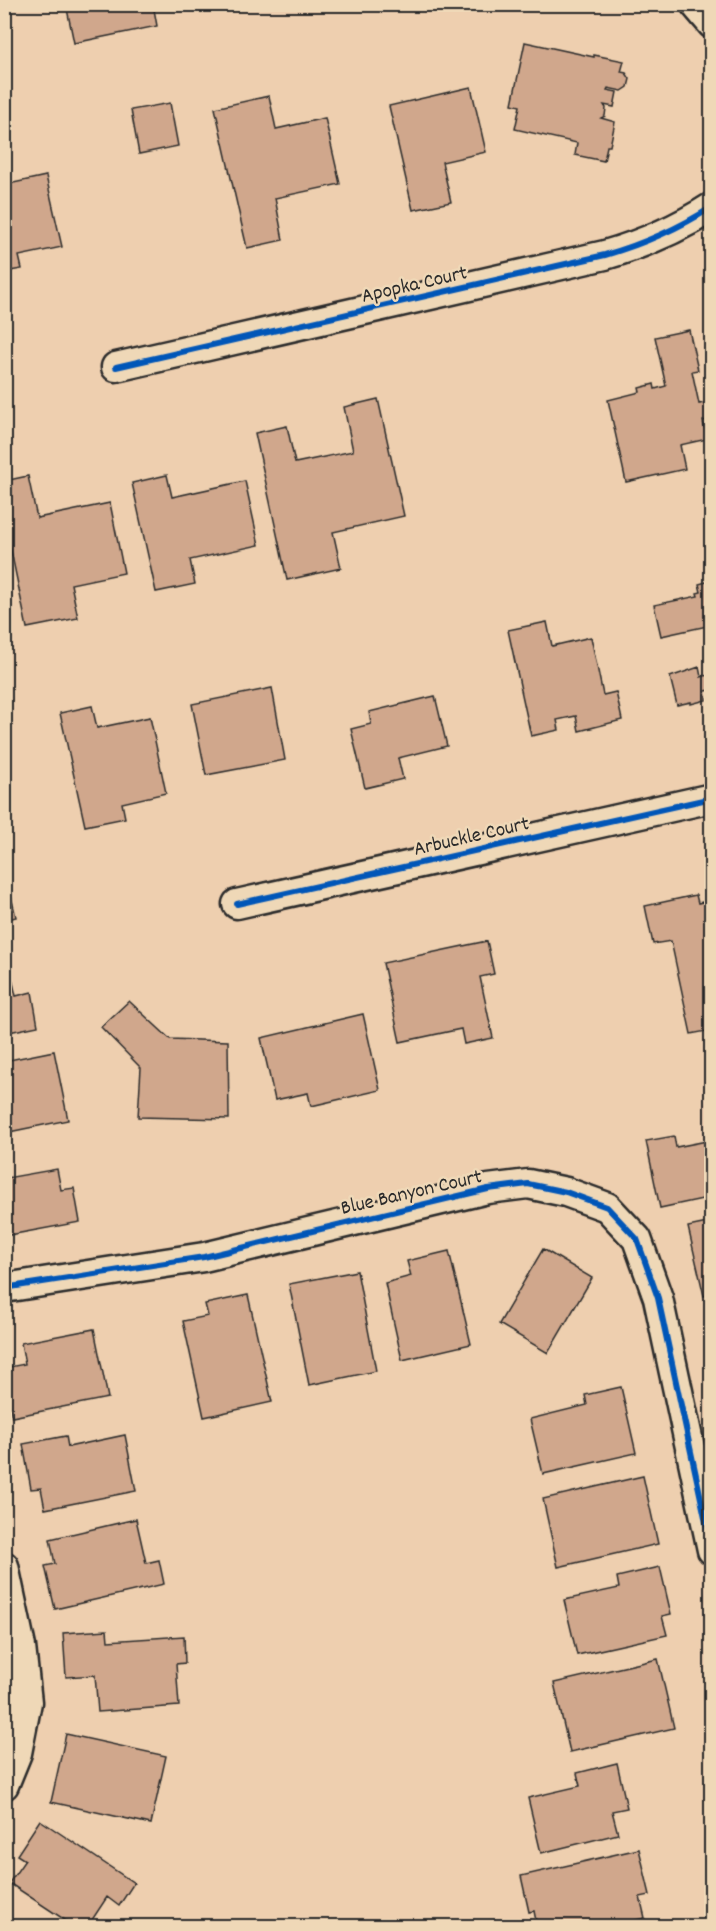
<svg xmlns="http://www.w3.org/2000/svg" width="716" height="1931" viewBox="0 0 716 1931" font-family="Dekko,sans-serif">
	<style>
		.building { fill: #d0a78c; stroke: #2b2b2b; stroke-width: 1.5 }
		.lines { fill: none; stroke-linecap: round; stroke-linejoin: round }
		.street-casing { stroke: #2b2b2b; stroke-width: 33 }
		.street { stroke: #efd8b7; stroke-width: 28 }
		.cycleway-casing { stroke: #efd8b7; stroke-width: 10 }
		.cycleway { stroke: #0057b8; stroke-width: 6 }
		.labels { text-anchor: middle; stroke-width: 5; stroke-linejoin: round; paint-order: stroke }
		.street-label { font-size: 21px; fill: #2b2b2b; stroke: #efd8b7 }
	</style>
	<rect width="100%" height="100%" fill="#eecfaf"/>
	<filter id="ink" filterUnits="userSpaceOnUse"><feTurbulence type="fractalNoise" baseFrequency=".0167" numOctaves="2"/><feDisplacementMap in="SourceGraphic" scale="12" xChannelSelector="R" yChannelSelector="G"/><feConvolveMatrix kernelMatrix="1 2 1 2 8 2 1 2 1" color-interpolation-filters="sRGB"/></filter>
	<g filter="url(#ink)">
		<path class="building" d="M66 4H153L157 26 74 43Z
			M525 42 594 57V55L624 61 621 72 626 73 630 79 628 87 622 91 608 88 607 90 617 92 614 107 604 105 606 108 605 116 601 118 615 122 610 146H607L604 161 575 155 577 143 515 129 520 106 512 104Z
			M471 87 486 152 442 162 451 202 413 210 389 106Z
			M269 96 276 129 325 118 340 184 275 198 283 240 247 248 215 108Z
			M170 103 178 146 139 154 131 110Z
			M46 176 62 247 19 256 22 269 4 272V185Z
			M689 330 698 370 692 371 699 404 709 402 712 403V419L703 421 707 439 680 445 685 469 626 482 608 400 640 392 639 388 654 384 655 389 666 386 655 337Z
			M378 399 404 516 333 532 341 568 287 580 255 433 287 426 295 463 353 451 344 407Z
			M167 475 172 497 245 481 259 545 190 560 195 584 156 592 132 483Z
			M28 476 37 518 110 503 124 573 71 584 78 618 27 628 4 517V481Z
			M710 581 712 625 661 636 654 605 698 596 697 593 701 592 699 584Z
			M547 622 552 646 591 637 603 695 616 692 622 720 579 731 576 716 557 720 559 730 531 736 508 630Z
			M699 667 701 677 712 674V690L705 691 706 700 691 704V702L677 705 670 677Z
			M272 688 285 760 206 775 192 704Z
			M435 696 447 746 398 758 403 779 365 788 351 729 371 724 369 712Z
			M92 706 97 728 150 717 166 793 122 803 125 818 85 826 60 713Z
			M4 867 16 917 4 920Z
			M696 895 698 903 712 900V1030L691 1034 671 941 653 944 645 906Z
			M487 941 494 974 480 977 493 1038 464 1044 461 1029 400 1042 383 963Z
			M11 974 16 996 32 992 38 1026 4 1033V976Z
			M129 1001 170 1039 228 1041 229 1119 138 1117 141 1068 101 1027Z
			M363 1014 380 1090 311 1106 308 1093 275 1100 261 1038Z
			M54 1051 68 1120 4 1133V1061Z
			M674 1136 676 1147 712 1140V1197L660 1208 646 1141Z
			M4 1167 7 1178 57 1169 61 1190 74 1188 80 1222 4 1236Z
			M712 1222V1294L704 1296 688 1227Z
			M543 1249 592 1278 548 1353 499 1324Z
			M449 1251 471 1344 402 1360 385 1283 411 1276 407 1261Z
			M357 1271 376 1371 309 1385 289 1284Z
			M248 1295 272 1402 204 1417 183 1321 208 1316 205 1304Z
			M94 1329 108 1398 12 1417 4 1379V1368L25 1364 21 1343Z
			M621 1387 636 1453 543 1474 530 1419 587 1405 585 1395Z
			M125 1435 136 1491 45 1509 41 1488 31 1489 23 1444 66 1436 68 1447Z
			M643 1476 658 1544 558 1567 543 1499Z
			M136 1519 146 1563 159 1560 164 1584 55 1609 45 1566 55 1564 50 1539Z
			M660 1567 671 1614 662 1616 667 1635 577 1655 564 1600 619 1588 617 1577Z
			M107 1630 108 1641 184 1636 185 1663 176 1664 179 1706 98 1712 95 1675 66 1677 63 1633Z
			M658 1659 674 1728 570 1752 554 1683Z
			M66 1734 166 1756 151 1824 51 1802Z
			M617 1763 627 1808 612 1811 618 1834 541 1853 528 1798 580 1786 577 1773Z
			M40 1820 134 1883 119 1906 107 1897 88 1926H74L9 1883 25 1860 17 1855Z
			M639 1849 650 1895 640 1897 645 1918 609 1926H537L534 1911 529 1912 521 1876Z"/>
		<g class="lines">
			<defs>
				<path id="street" d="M695 4 712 24
					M116 367 605 255C643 244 678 229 712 207
					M237 904 712 798
					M4 1288 204 1257 488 1189 528 1184 566 1192 607 1207 637 1239 658 1298 712 1550
					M4 1566 21 1647 27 1702 17 1753 4 1785"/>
			</defs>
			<use href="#street" class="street-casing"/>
			<use href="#street" class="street"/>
			<defs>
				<path id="cycleway" d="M116 367 605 255C643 244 678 229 712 207
					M237 904 712 798
					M4 1288 204 1257 488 1189 528 1184 566 1192 607 1207 637 1239 658 1298 712 1550"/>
			</defs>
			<use href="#cycleway" class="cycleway-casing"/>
			<use href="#cycleway" class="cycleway"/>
		</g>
	</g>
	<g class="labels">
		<g class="street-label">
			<text transform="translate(414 283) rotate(-13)" y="7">Apopka Court</text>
			<text transform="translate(471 835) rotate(-13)" y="7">Arbuckle Court</text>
			<text transform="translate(411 1191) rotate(-13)" y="7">Blue Banyon Court</text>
		</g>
	</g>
	<rect width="716" height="1931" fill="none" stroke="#efd8b7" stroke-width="24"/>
	<rect x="12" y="12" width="692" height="1907" fill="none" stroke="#2b2b2b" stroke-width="2" filter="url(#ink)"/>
</svg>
